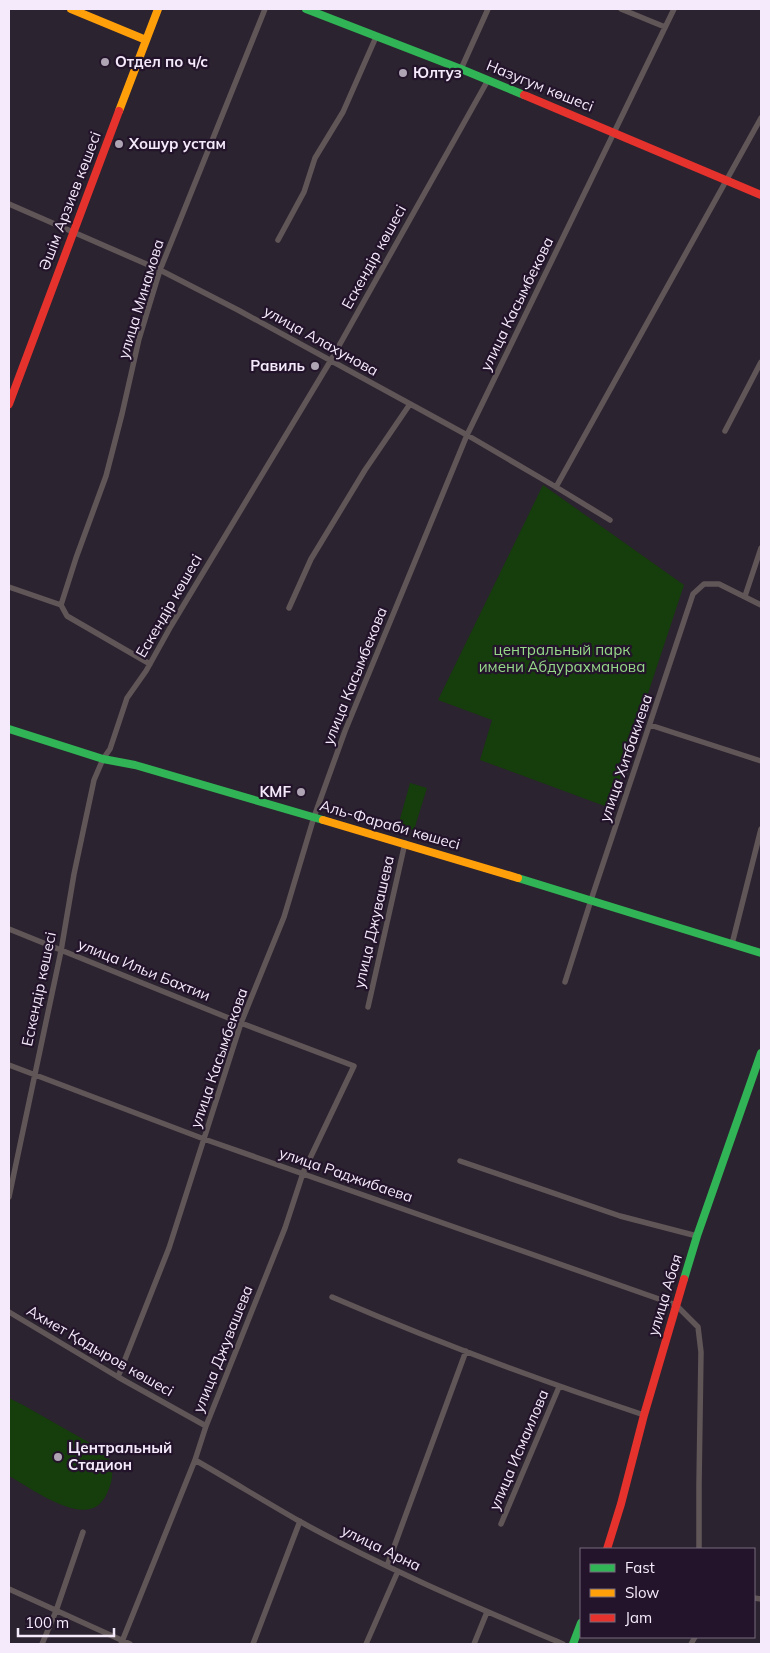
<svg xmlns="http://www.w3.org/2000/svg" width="770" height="1653" viewBox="0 0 770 1653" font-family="Mulish,sans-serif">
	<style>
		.green { fill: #163d0c }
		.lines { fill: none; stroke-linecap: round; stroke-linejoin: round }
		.street { stroke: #605658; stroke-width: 5.5 }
		.fast { stroke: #30b455; stroke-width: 8 }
		.slow { stroke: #ff9f0a; stroke-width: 8 }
		.jam { stroke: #e5322d; stroke-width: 8 }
		.poi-dot { fill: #aea4b4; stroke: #23142b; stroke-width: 2 }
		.labels { text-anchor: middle; stroke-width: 4.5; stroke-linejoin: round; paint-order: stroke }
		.poi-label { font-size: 15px; font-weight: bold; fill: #f5eafb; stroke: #23142b; text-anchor: start }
		.street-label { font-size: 15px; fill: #f5eafb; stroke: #23142b }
		.park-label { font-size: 15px; fill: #96d988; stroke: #23142b }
	</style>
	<rect width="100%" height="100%" fill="#2b232f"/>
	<path class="green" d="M543 485 684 585 610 808 480 760 492 720 438 700Z
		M410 783 427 788 414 830 398 826Z
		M9 1398 23 1405 104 1451C113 1465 115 1475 108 1491 106 1496 102 1503 97 1506 75 1521 29 1487 9 1476Z"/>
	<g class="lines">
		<path class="street" d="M621 9 665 27
			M461 69 488 9
			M9 204 160 270 238 310 467 435 556 487 610 520
			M278 240 304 192 315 158 343 112 376 37
			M725 431 761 362
			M556 487 761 118
			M9 587 61 605 67 616 150 664
			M745 596 761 548
			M61 605 76 558 106 476 122 414 139 339 160 270 265 9
			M289 608 311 559 365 470 410 404
			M650 725 761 761
			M9 929 241 1023 354 1066 303 1173 285 1228 206 1426 195 1460 121 1644
			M732 944 761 829
			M565 982 591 900 693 594 704 584H719L761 605
			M368 1007 405 843
			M9 1065 204 1139 676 1305 698 1327 701 1352 699 1484V1549
			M460 1161 620 1216 697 1236
			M9 1197 61 951 74 874 94 780 103 759 110 749 127 698 146 671 171 626 331 360 488 80
			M332 1297C434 1341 538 1380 644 1415
			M9 1312 118 1377 206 1426
			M118 1377 169 1248 241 1023 284 917 314 817 345 731 467 435 674 9
			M195 1460C230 1480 264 1501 299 1521 384 1568 474 1606 563 1644
			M501 1524 559 1387
			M387 1566 466 1351
			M9 1589 130 1644
			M754 1598 761 1599
			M42 1644 56 1611 83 1532
			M253 1644 300 1521
			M366 1644 398 1571
			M474 1644 487 1612
			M691 1644 695 1637"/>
		<path class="fast" d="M306 9 461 69 524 95
			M9 729 103 759 135 765 323 820
			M518 878 761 953
			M684 1279 697 1236 761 1053
			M573 1644 581 1623"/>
		<path class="slow" d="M71 9 146 40
			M119 111 158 9
			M323 820 518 878"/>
		<path class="jam" d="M524 95 761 195
			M9 404 119 111
			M607 1549 621 1504 644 1415 684 1279"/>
	</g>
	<g class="poi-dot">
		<circle cx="105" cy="62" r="5"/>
		<circle cx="403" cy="73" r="5"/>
		<circle cx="119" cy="144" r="5"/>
		<circle cx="315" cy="366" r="5"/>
		<circle cx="301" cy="792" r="5"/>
		<circle cx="58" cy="1457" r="5"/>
	</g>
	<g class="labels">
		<g class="poi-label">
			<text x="115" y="67">Отдел по ч/с</text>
			<text x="413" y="78">Юлтуз</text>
			<text x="129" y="149">Хошур устам</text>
			<text x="305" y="371" text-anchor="end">Равиль</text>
			<text x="291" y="797" text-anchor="end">KMF</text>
			<text x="68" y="1453">Центральный<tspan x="68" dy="17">Стадион</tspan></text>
		</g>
		<g class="street-label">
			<text transform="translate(540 86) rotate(22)" y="5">Назугум көшесі</text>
			<text transform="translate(70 201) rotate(-69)" y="5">Әшім Арзиев көшесі</text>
			<text transform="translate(374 257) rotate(-61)" y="5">Ескендір көшесі</text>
			<text transform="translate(141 299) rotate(-73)" y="5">улица Минамова</text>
			<text transform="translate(517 304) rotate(-64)" y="5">улица Касымбекова</text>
			<text transform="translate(321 341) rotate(29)" y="5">улица Алахунова</text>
			<text transform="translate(169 606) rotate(-60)" y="5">Ескендір көшесі</text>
			<text transform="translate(355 676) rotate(-68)" y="5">улица Касымбекова</text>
			<text transform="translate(626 758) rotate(-71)" y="5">улица Хитбакиева</text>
			<text transform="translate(390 825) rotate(16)" y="5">Аль-Фараби көшесі</text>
			<text transform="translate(374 922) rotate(-77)" y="5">улица Джувашева</text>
			<text transform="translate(144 970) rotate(22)" y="5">улица Ильи Бахтии</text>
			<text transform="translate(39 989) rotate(-78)" y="5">Ескендір көшесі</text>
			<text transform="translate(219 1058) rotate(-71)" y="5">улица Касымбекова</text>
			<text transform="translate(346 1175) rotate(19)" y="5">улица Раджибаева</text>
			<text transform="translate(665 1295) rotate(-73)" y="5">улица Абая</text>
			<text transform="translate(223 1349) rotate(-68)" y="5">улица Джувашева</text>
			<text transform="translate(100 1351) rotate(30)" y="5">Ахмет Қадыров көшесі</text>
			<text transform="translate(519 1450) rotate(-67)" y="5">улица Исмаилова</text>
			<text transform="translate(381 1548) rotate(26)" y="5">улица Арна</text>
		</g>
		<g class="park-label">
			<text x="562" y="655">центральный парк<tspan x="562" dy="17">имени Абдурахманова</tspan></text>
		</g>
	</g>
	<rect width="770" height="1653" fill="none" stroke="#f5eafb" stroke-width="20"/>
	<rect x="580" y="1548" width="175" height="90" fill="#23142b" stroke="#776a7e"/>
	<rect x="590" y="1564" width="25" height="8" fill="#30b455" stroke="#776a7e"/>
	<text x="625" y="1573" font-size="15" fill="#f5eafb">Fast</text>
	<rect x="590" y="1589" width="25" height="8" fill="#ff9f0a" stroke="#776a7e"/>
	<text x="625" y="1598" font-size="15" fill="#f5eafb">Slow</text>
	<rect x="590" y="1614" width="25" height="8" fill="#e5322d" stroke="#776a7e"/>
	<text x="625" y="1623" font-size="15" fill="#f5eafb">Jam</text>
	<path d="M18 1628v8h96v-8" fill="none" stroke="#f5eafb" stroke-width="2.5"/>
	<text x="25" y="1628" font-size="15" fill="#f5eafb" stroke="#23142b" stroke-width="4" paint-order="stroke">100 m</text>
</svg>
